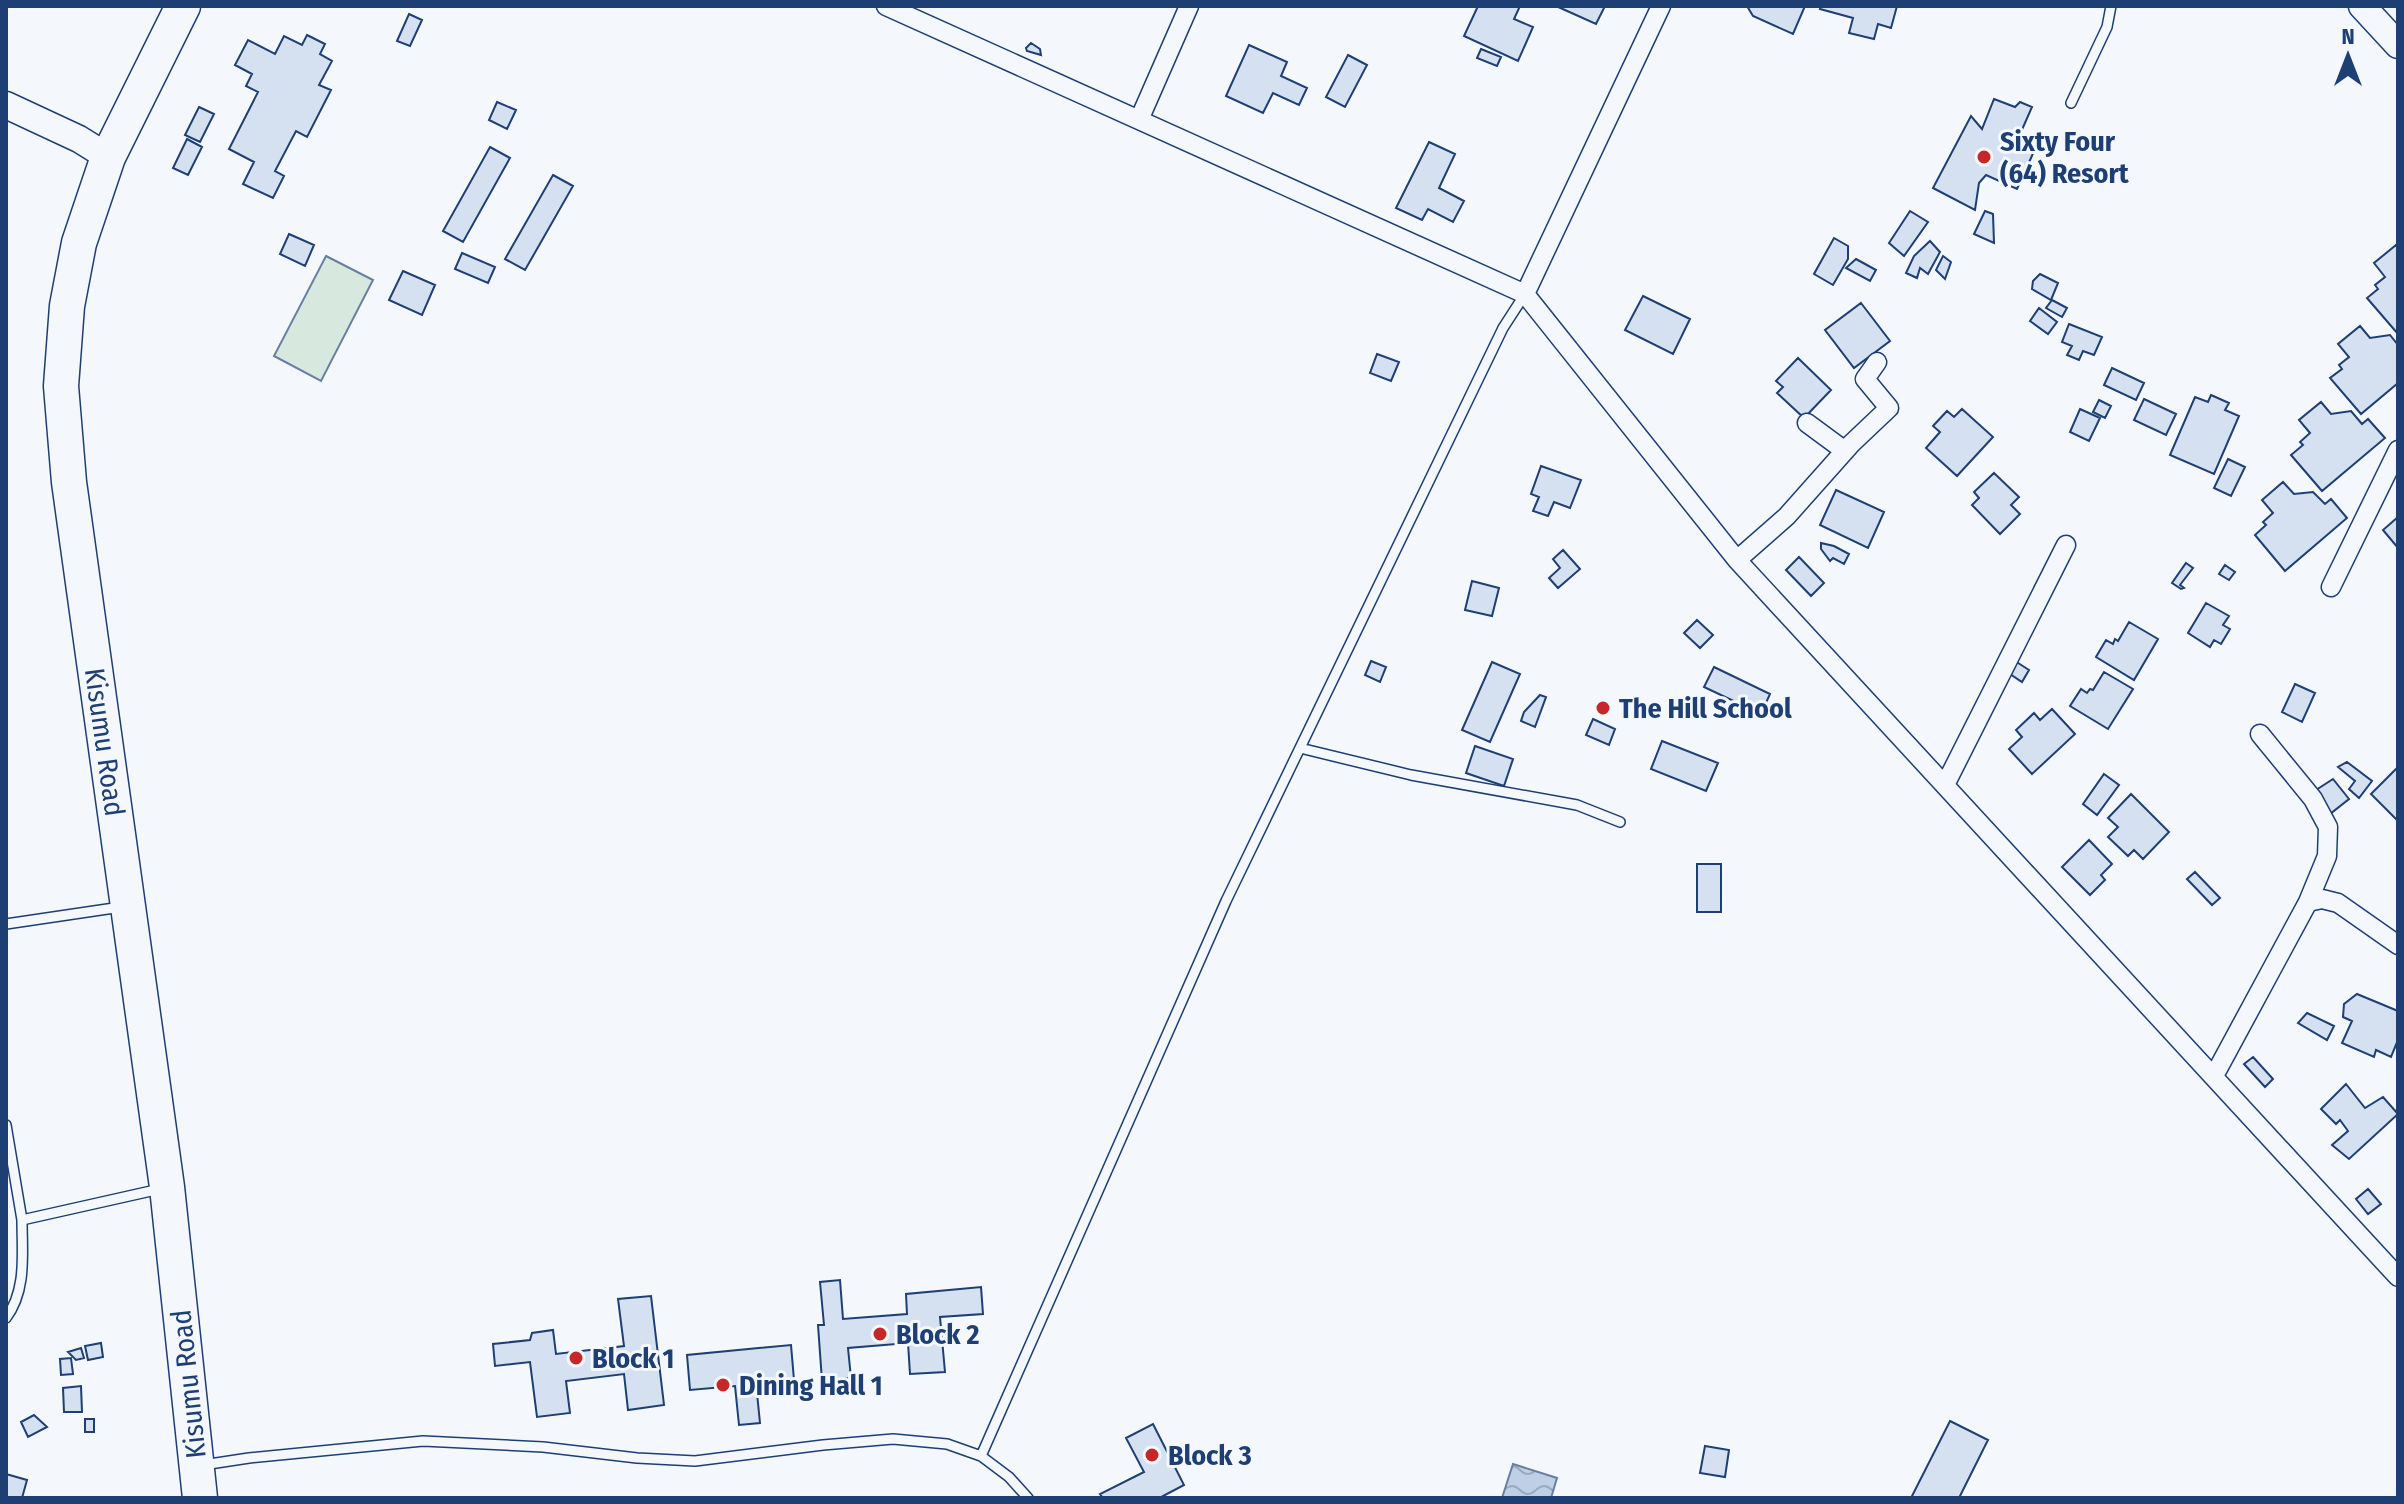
<svg xmlns="http://www.w3.org/2000/svg" width="2404" height="1504" viewBox="0 0 2404 1504" font-family="'Fira Sans Condensed',sans-serif">
	<style>
		.green { fill: #d7e8df; stroke: #687fa3; stroke-width: 2 }
		.water { fill: url(#water-waves); stroke: #687fa3; stroke-width: 2 }
		.building { fill: #d5e0f0; stroke: #1d3f73; stroke-width: 2 }
		.lines { fill: none; stroke-linecap: round; stroke-linejoin: round }
		.lane-casing { stroke: #1d3f73; stroke-width: 12 }
		.street-casing { stroke: #1d3f73; stroke-width: 21 }
		.secondary-casing { stroke: #1d3f73; stroke-width: 29 }
		.highway-casing { stroke: #1d3f73; stroke-width: 37 }
		.lane { stroke: #f4f7fb; stroke-width: 9 }
		.street { stroke: #f4f7fb; stroke-width: 18 }
		.secondary { stroke: #f4f7fb; stroke-width: 26 }
		.highway { stroke: #f4f7fb; stroke-width: 34 }
		.poi-dot { fill: #c62828; stroke: #f4f7fb; stroke-width: 3 }
		.labels { text-anchor: middle; stroke-width: 6; stroke-linejoin: round; paint-order: stroke }
		.poi-label { font-size: 28px; font-weight: bold; fill: #1d3f73; stroke: #f4f7fb; text-anchor: start }
		.street-label { font-size: 28px; fill: #1d3f73; stroke: #f4f7fb }
	</style>
	<defs>
		<pattern id="water-waves" width="16" height="10" patternUnits="userSpaceOnUse" patternTransform="scale(2)"><rect width="16" height="10" fill="#bed0e5"/><path d="M0 5q4-4 8 0t8 0" fill="none" stroke="#9aaabe"/></pattern>
	</defs>
	<rect width="100%" height="100%" fill="#f4f7fb"/>
	<path class="green" d="M326 256 373 280 321 381 274 356Z"/>
	<path class="water" d="M1513 1464 1557 1478 1551 1498H1502Z"/>
	<path class="building" d="M1478 6H1520L1514 19 1533 27 1518 61 1464 36Z
		M1556 6H1605L1596 24Z
		M1747 6H1805L1793 34 1753 16Z
		M1821 6H1897L1891 28 1878 24 1874 39 1849 33 1853 18 1820 9Z
		M409 14 422 20 410 46 397 41Z
		M307 35 325 44 320 54 332 61 319 85 331 90 307 137 296 131 275 171 284 176 273 198 243 184 254 162 229 149 258 92 246 86 252 74 235 65 248 40 275 54 284 36 302 45Z
		M1031 43 1040 49 1041 55 1027 51 1026 48Z
		M1249 45 1287 62 1281 76 1307 88 1299 105 1273 93 1263 113 1226 96Z
		M1481 49 1501 57 1497 66 1477 58Z
		M1348 55 1367 65 1345 107 1326 97Z
		M1994 99 2015 107 2020 102 2032 107 2017 141 2035 149 2017 189 1986 175 1979 183 1975 210 1933 188 1971 116 1982 129Z
		M497 102 516 110 507 129 489 120Z
		M199 107 214 114 200 142 185 135Z
		M187 139 202 147 188 175 173 168Z
		M1429 142 1455 154 1439 188 1464 201 1453 222 1428 209 1422 220 1396 208Z
		M490 147 510 158 463 242 443 231Z
		M553 175 573 186 525 270 505 259Z
		M1910 211 1928 222 1904 256 1889 243Z
		M1985 211 1993 214 1994 243 1974 234Z
		M289 234 314 245 305 266 280 254Z
		M1834 238 1848 246V259L1833 285 1814 274Z
		M1930 241 1940 252 1928 274 1920 268 1917 278 1906 273 1914 256Z
		M2396 245 2398 248V334L2367 298 2378 289 2375 285 2385 277 2374 263Z
		M462 253 495 267 488 283 455 269Z
		M1943 256 1951 262 1945 279 1936 270Z
		M1856 259 1876 270 1870 281 1846 268Z
		M403 271 435 285 422 315 389 300Z
		M2040 274 2058 283 2051 300 2032 289 2033 281Z
		M1643 296 1690 319 1673 354 1625 330Z
		M2052 300 2067 308 2062 317 2046 308Z
		M1861 303 1890 341 1854 368 1825 330Z
		M2039 308 2057 322 2048 334 2030 321Z
		M2069 324 2102 337 2094 355 2083 351 2079 360 2067 355 2072 346 2062 342Z
		M2360 326 2370 338 2390 335 2398 345V383L2361 414 2330 378 2342 369 2339 365 2349 357 2338 344Z
		M1377 354 1399 362 1391 381 1370 373Z
		M1798 358 1831 390 1804 418 1777 393 1783 387 1776 381Z
		M2112 368 2144 383 2136 400 2104 385Z
		M2211 395 2229 403 2225 410 2239 416 2214 474 2170 455 2195 397 2208 402Z
		M2144 399 2176 414 2166 435 2134 420Z
		M2099 400 2111 406 2105 418 2093 412Z
		M2321 402 2331 414 2351 411 2362 424 2368 419 2385 438 2322 491 2291 455 2303 445 2300 442 2310 433 2299 420Z
		M1962 409 1993 437 1957 476 1926 448 1940 432 1933 426 1947 411 1954 417Z
		M2080 409 2100 418 2089 441 2070 432Z
		M2228 459 2245 467 2231 496 2214 488Z
		M1541 466 1581 480 1570 508 1554 502 1548 516 1533 511 1539 497 1531 494Z
		M1994 473 2019 497 2011 505 2020 514 2000 534 1972 505 1979 498 1974 492Z
		M2283 482 2294 494 2313 492 2325 504 2331 499 2347 518 2285 571 2255 535 2266 525 2263 522 2273 513 2262 500Z
		M1836 490 1884 512 1868 548 1820 525Z
		M2398 517V548L2383 530Z
		M1821 543 1834 546 1849 554 1844 564 1833 558 1830 561 1821 549Z
		M1563 550 1580 569 1558 588 1549 578 1560 568 1553 559Z
		M1799 557 1824 583 1811 596 1786 570Z
		M2186 563 2193 568 2180 585 2184 588 2181 589 2172 583Z
		M2225 565 2235 572 2229 580 2219 574Z
		M1472 581 1499 588 1492 616 1465 610Z
		M2206 603 2229 616 2223 625 2230 629 2221 644 2214 640 2210 647 2188 633Z
		M1697 620 1713 635 1700 648 1684 633Z
		M2129 622 2158 639 2134 680 2096 657 2106 640 2113 644 2115 639 2118 641Z
		M1371 661 1386 667 1380 682 1365 675Z
		M2015 661 2029 670 2022 682 2007 672Z
		M1492 662 1520 674 1490 742 1462 730Z
		M1714 667 1770 694 1761 714 1704 687Z
		M2104 672 2133 689 2108 729 2070 706 2081 689 2087 693 2090 689 2093 690Z
		M2295 684 2315 693 2302 722 2282 712Z
		M1540 695 1546 697 1535 727 1521 721 1524 712Z
		M2052 709 2075 734 2032 774 2009 749 2022 737 2016 730 2034 713 2040 720Z
		M1593 719 1615 729 1609 745 1586 735Z
		M1662 741 1718 763 1706 791 1651 769Z
		M1475 746 1513 759 1504 786 1466 773Z
		M2347 762 2372 781 2359 798 2349 789 2355 781 2338 767Z
		M2396 769 2398 771V821L2371 794Z
		M2104 774 2119 785 2097 815 2083 804Z
		M2333 779 2349 799 2330 814 2313 792Z
		M2131 794 2169 832 2143 859 2134 850 2128 856 2108 837 2118 827 2108 818Z
		M2089 840 2112 864 2101 875 2105 880 2090 895 2062 867Z
		M1697 864H1721V912H1697Z
		M2195 872 2220 898 2212 905 2187 879Z
		M2357 994 2398 1011V1040L2391 1057 2376 1050 2374 1057 2342 1043 2352 1021 2343 1017 2344 1004Z
		M2307 1013 2334 1026 2327 1040 2298 1023Z
		M2253 1057 2273 1079 2265 1087 2244 1064Z
		M2346 1084 2365 1108 2383 1097 2398 1114 2349 1159 2332 1145 2348 1131 2340 1120 2336 1124 2321 1109Z
		M2368 1189 2381 1204 2368 1214 2356 1199Z
		M840 1280 843 1319 907 1314 906 1294 981 1287 983 1314 940 1317 945 1372 910 1374 908 1343 848 1348 851 1378 822 1381 818 1325H824L820 1282Z
		M651 1296 664 1405 628 1410 624 1374 566 1381 570 1413 537 1417 530 1362 495 1366 493 1344 530 1340 532 1333 553 1330 556 1354 624 1346 618 1299Z
		M101 1343 103 1357 88 1360 85 1346Z
		M791 1345 794 1380 756 1383 760 1423 739 1425 735 1386 690 1390 687 1355Z
		M81 1348 84 1358 76 1360 68 1352Z
		M71 1358 73 1374 61 1375 60 1359Z
		M81 1386 82 1412H64L63 1388Z
		M34 1415 47 1427 28 1437 21 1422Z
		M85 1419H94V1432H85Z
		M1950 1421 1988 1440 1959 1498H1911Z
		M1153 1424 1184 1485 1163 1496 1165 1498H1103L1100 1494 1144 1472 1126 1438Z
		M1705 1446 1729 1450 1725 1477 1700 1473Z
		M6 1474 27 1480 22 1498H6Z"/>
	<g class="lines">
		<defs>
			<path id="lane" d="M2071 103 2107 27 2111 6
				M1300 748 1411 775 1577 805 1620 822
				M6 924 121 907
				M6 1125 22 1220 160 1189
				M6 1318C27 1290 22 1253 22 1220
				M981 1456 1226 901 1503 328 1525 294
				M203 1465 249 1458 423 1441 543 1447 637 1458 695 1461 823 1445 893 1439 947 1444 981 1456 1009 1477 1028 1498"/>
			<path id="street" d="M886 6 1525 294 1737 560 2398 1277
				M1139 120 1189 6
				M1525 294 1661 6
				M1807 423 1845 451
				M1737 560 1787 516 1851 444 1889 408 1865 379 1877 362
				M2331 587 2398 450
				M1945 785 2066 545
				M2308 902 2322 899 2338 903 2398 945
				M2214 1076 2308 902 2327 856 2328 827 2313 799 2260 734"/>
			<path id="secondary" d="M2362 6 2398 45
				M6 105 79 139 108 157"/>
			<path id="highway" d="M183 6 108 157 79 243 67 306 61 386 69 482 167 1187 200 1498"/>
		</defs>
		<use href="#lane" class="lane-casing"/>
		<use href="#street" class="street-casing"/>
		<use href="#secondary" class="secondary-casing"/>
		<use href="#highway" class="highway-casing"/>
		<use href="#lane" class="lane"/>
		<use href="#street" class="street"/>
		<use href="#secondary" class="secondary"/>
		<use href="#highway" class="highway"/>
	</g>
	<g class="poi-dot">
		<circle cx="1984" cy="157" r="8"/>
		<circle cx="1603" cy="708" r="8"/>
		<circle cx="880" cy="1334" r="8"/>
		<circle cx="576" cy="1358" r="8"/>
		<circle cx="723" cy="1385" r="8"/>
		<circle cx="1152" cy="1455" r="8"/>
	</g>
	<g class="labels">
		<g class="poi-label">
			<text x="2000" y="151">Sixty Four<tspan x="2000" dy="32">(64) Resort</tspan></text>
			<text x="1619" y="718">The Hill School</text>
			<text x="896" y="1344">Block 2</text>
			<text x="592" y="1368">Block 1</text>
			<text x="739" y="1395">Dining Hall 1</text>
			<text x="1168" y="1465">Block 3</text>
		</g>
		<g class="street-label">
			<text transform="translate(105 742) rotate(82)" y="10">Kisumu Road</text>
			<text transform="translate(188 1384) rotate(-96)" y="10">Kisumu Road</text>
		</g>
	</g>
	<rect width="2404" height="1504" fill="none" stroke="#1d3f73" stroke-width="16"/>
	<g transform="translate(2348 56)" stroke="#f4f7fb" stroke-width="6" paint-order="stroke">
	<path d="M0-6L14 30L0 20L-14 30Z" fill="#1d3f73"/>
	<text y="-12" font-size="22" font-weight="bold" text-anchor="middle" fill="#1d3f73">N</text>
	</g>
</svg>
